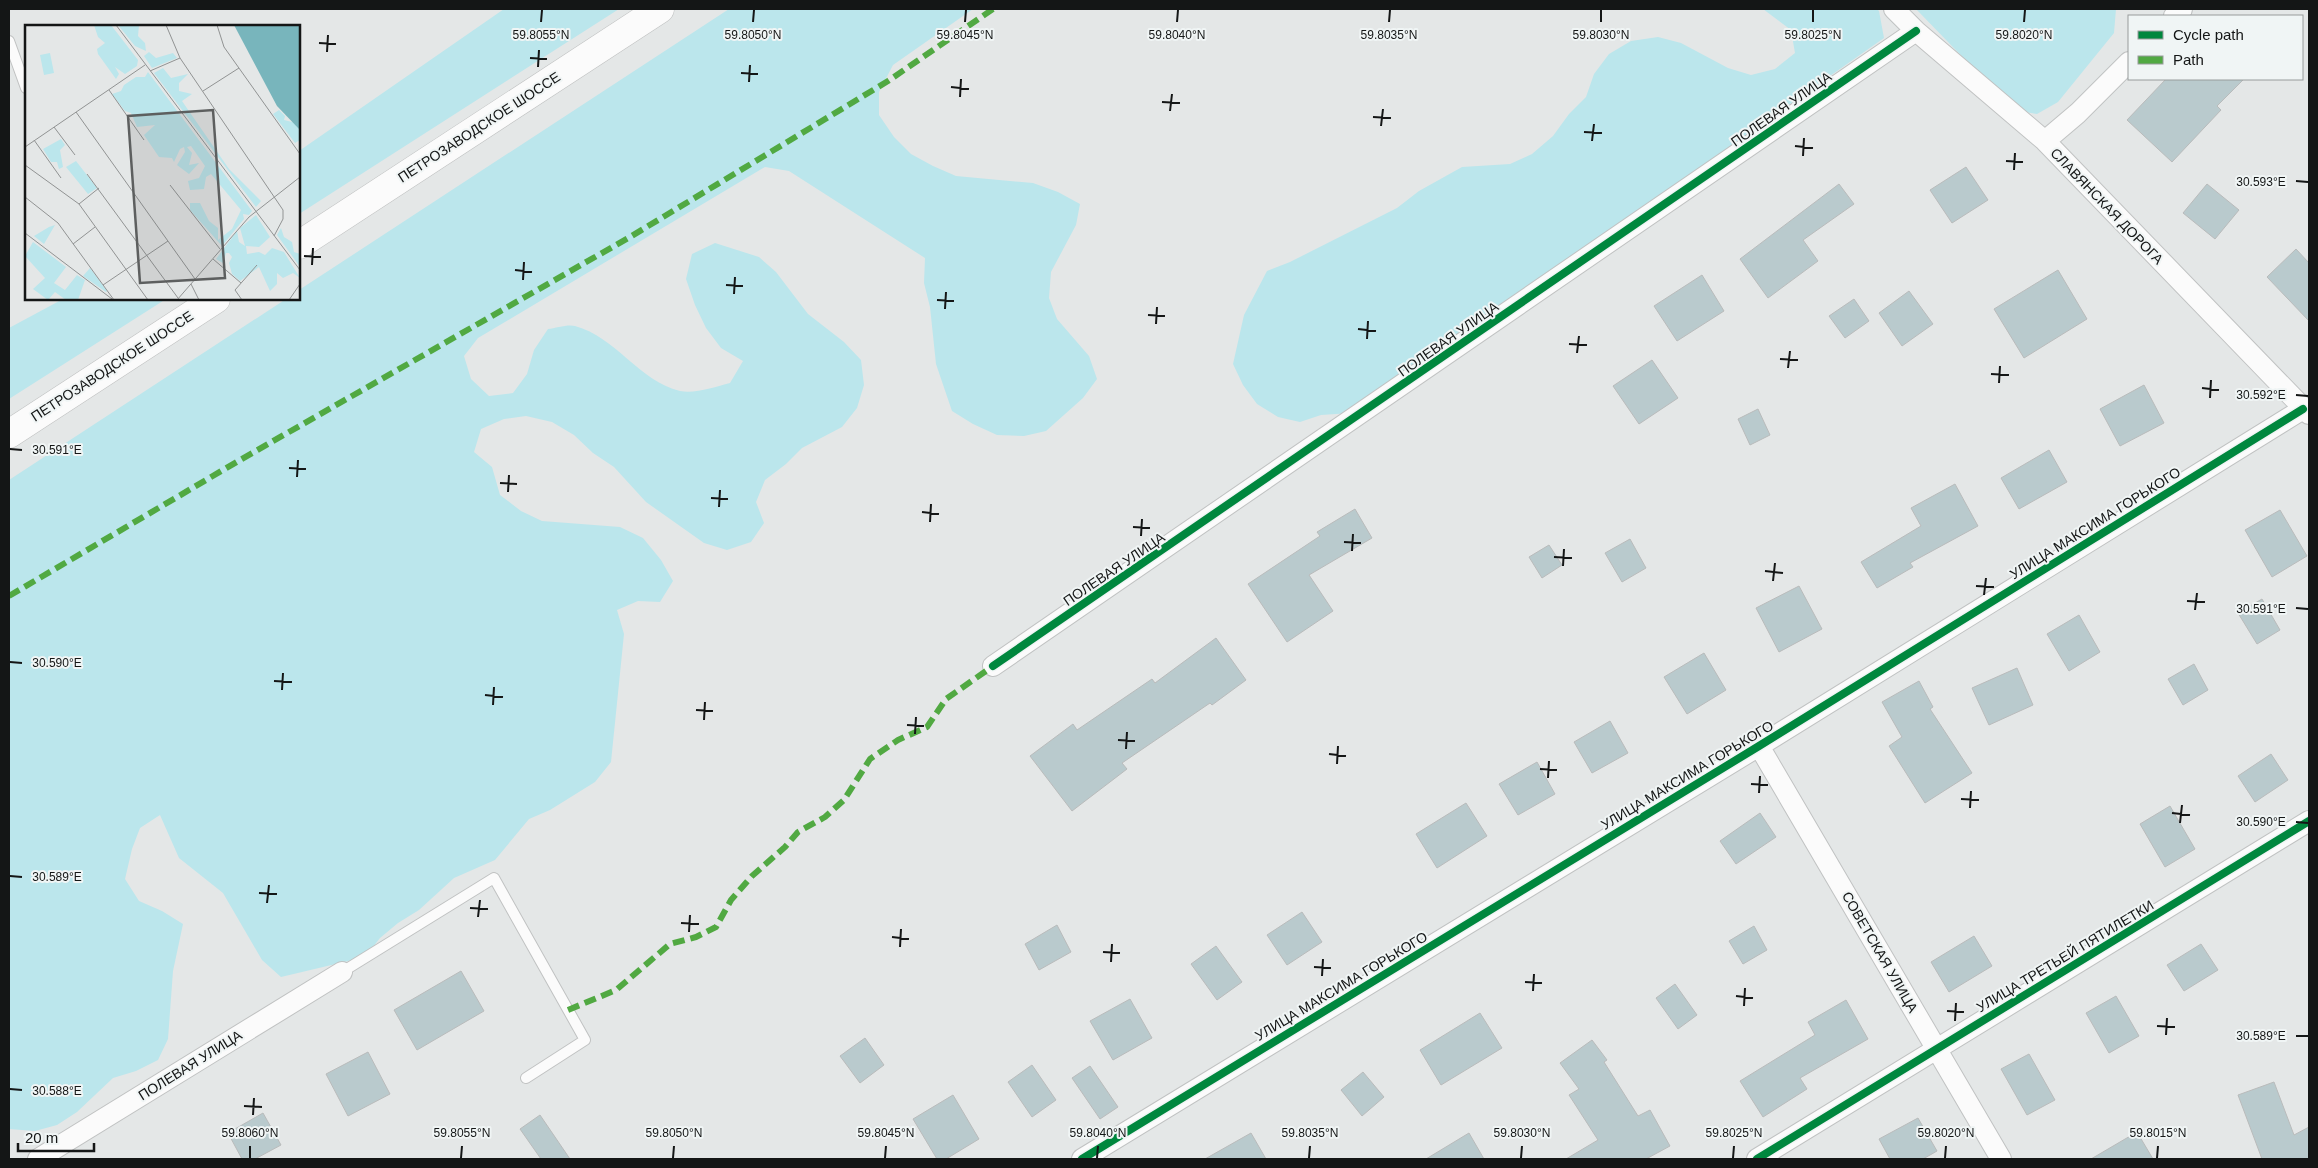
<svg xmlns="http://www.w3.org/2000/svg" width="2318" height="1168" viewBox="0 0 2318 1168" font-family="Helvetica,sans-serif">
	<style>
		.green { fill: #bbe6ec }
		.building { fill: #b9cacd; stroke: #b9bbbb }
		.lines { fill: none; stroke-linecap: round; stroke-linejoin: round }
		.service-casing { stroke: #c0c2c2; stroke-width: 12 }
		.minor-casing { stroke: #c0c2c2; stroke-width: 22 }
		.primary-casing { stroke: #c0c2c2; stroke-width: 29 }
		.service { stroke: #fbfbfb; stroke-width: 10 }
		.minor { stroke: #fbfbfb; stroke-width: 20 }
		.primary { stroke: #fbfbfb; stroke-width: 28 }
		.quiet { stroke: #51a942; stroke-width: 6; stroke-dasharray: 12 6; stroke-linecap: butt }
		.cycleway-casing { stroke: #f0f5f5; stroke-width: 11 }
		.cycleway { stroke: #00873e; stroke-width: 8 }
		.ticks { fill: none; stroke: #141616; stroke-width: 2 }
		.labels { text-anchor: middle; stroke-width: 4; stroke-linejoin: round; paint-order: stroke }
		.street-label { font-size: 14px; fill: #141616; stroke: #f0f5f5 }
		.inset-road { fill: none; stroke: #919393; stroke-width: 1 }
		.view { fill: #5d5f5f; fill-opacity: 0.15; stroke: #5d5f5f; stroke-width: 2.5 }
		.inset-edge { fill: none; stroke: #141616; stroke-width: 2.5 }
		.ticks-label { font-size: 12px; text-anchor: middle; fill: #141616; stroke: #f0f5f5; stroke-width: 4; stroke-linejoin: round; paint-order: stroke }
	</style>
	<rect width="100%" height="100%" fill="#e4e7e7"/>
	<path class="green" d="M504 9H619L299 214V151Z
		M729 9H973L893 65 879 92V115L894 137 911 154 933 166 956 176 1033 183 1058 192 1080 204 1076 225 1051 272 1049 298 1057 319 1089 356 1097 379 1083 398 1046 431 1024 436 997 435 973 424 952 411 936 364 930 307 924 283 925 258 789 171 765 167 478 338 464 356 471 379 489 396 513 393 527 374 534 350 548 329C556 328 568 324 575 326 616 337 639 381 680 391 695 394 715 387 730 383L743 361 721 348 706 328 695 305 686 279 692 254 715 243 759 257 776 272 808 314 844 342 861 360 864 385 857 408 842 427 802 448 786 464 765 480 756 502 764 523 751 542 727 550 704 543 646 502 614 467 593 453 574 435 552 422 526 416 504 419 481 429 474 452 492 467 500 495 521 511 542 521 620 527 643 538 661 560 673 581 660 602 638 601 617 610 624 634 611 762 595 782 550 810 529 819 495 860 454 878 419 910 398 923 380 938 365 957 281 977 262 960 223 893 179 858 160 815 140 828 132 849 125 879 139 901 162 911 183 924 173 971 168 1039 158 1060 136 1071 113 1078 77 1112 57 1125 35 1131 9 1129V480L286 299H299V290Z
		M1763 9H1877L1879 11 1884 38 1351 413 1321 415 1300 422 1278 417 1257 404 1243 385 1233 364 1244 315 1267 271 1290 262 1397 208 1419 191 1462 167 1510 164 1532 154 1553 136 1569 114 1586 97 1594 74 1609 54 1631 41 1658 37 1681 43 1728 68 1751 75 1775 69 1795 53 1791 30Z
		M1916 9H2116L2114 33 2058 102 2037 114 2014 110Z
		M63 299H166L9 399V328Z"/>
	<path class="building" d="M2166 79H2244L2217 106 2221 110 2172 162 2127 120Z
		M1966 167 1988 200 1952 223 1930 190Z
		M1839 184 1854 204 1803 240 1818 261 1768 298 1740 259Z
		M2207 184 2239 210 2215 239 2183 213Z
		M2296 249 2309 263V321L2267 277Z
		M2058 270 2087 319 2024 358 1994 309Z
		M1702 275 1724 311 1677 341 1654 306Z
		M1909 291 1933 324 1902 346 1879 313Z
		M1854 299 1869 321 1845 338 1829 316Z
		M1652 360 1678 398 1639 424 1613 386Z
		M2144 385 2164 423 2120 446 2100 409Z
		M1758 409 1770 435 1750 445 1738 419Z
		M2049 450 2067 482 2019 509 2001 478Z
		M1955 484 1978 526 1910 563 1913 567 1877 588 1861 562 1921 526 1911 508Z
		M1355 509 1372 538 1309 575 1333 611 1287 642 1248 584 1320 536 1317 532Z
		M2280 510 2307 556 2272 577 2245 530Z
		M1630 539 1646 568 1622 582 1605 553Z
		M1549 545 1562 565 1542 578 1529 557Z
		M1799 586 1822 629 1779 652 1756 608Z
		M2262 599 2280 630 2257 644 2238 613Z
		M2079 615 2100 652 2069 671 2047 634Z
		M1216 638 1246 680 1212 705 1210 703 1122 763 1127 769 1072 811 1030 756 1073 724 1077 730 1152 679 1155 683Z
		M1704 653 1726 690 1687 714 1664 677Z
		M2194 664 2208 690 2183 705 2168 679Z
		M2017 668 2033 705 1989 725 1972 688Z
		M1919 681 1933 707 1930 709 1972 773 1925 803 1889 746 1902 737 1882 702Z
		M1610 721 1628 753 1592 773 1574 742Z
		M2271 754 2288 780 2255 802 2238 776Z
		M1537 762 1555 794 1518 815 1499 784Z
		M1466 803 1487 836 1437 868 1416 834Z
		M2170 806 2195 849 2165 867 2140 824Z
		M1760 813 1776 837 1736 864 1720 841Z
		M1302 912 1322 942 1287 965 1267 935Z
		M1057 925 1071 952 1039 970 1025 944Z
		M1754 926 1767 950 1743 964 1729 941Z
		M1974 936 1992 966 1949 992 1931 962Z
		M2201 944 2218 970 2184 991 2167 965Z
		M1216 946 1242 982 1217 1000 1191 964Z
		M461 971 484 1011 417 1050 394 1010Z
		M1675 984 1697 1015 1678 1029 1656 998Z
		M2116 996 2139 1036 2109 1053 2086 1013Z
		M1130 999 1152 1038 1113 1060 1090 1021Z
		M1846 1000 1868 1039 1800 1078 1807 1089 1763 1117 1740 1081 1815 1035 1808 1022Z
		M1480 1013 1502 1048 1441 1085 1420 1050Z
		M865 1038 884 1065 860 1083 840 1056Z
		M1592 1040 1607 1060 1604 1062 1638 1116 1650 1110 1670 1146 1646 1159H1566L1598 1140 1569 1095 1579 1089 1560 1063Z
		M368 1052 390 1094 348 1116 326 1074Z
		M2029 1054 2055 1100 2027 1115 2001 1069Z
		M1032 1065 1056 1100 1032 1117 1008 1082Z
		M1090 1066 1118 1107 1100 1119 1072 1078Z
		M1363 1072 1384 1097 1362 1116 1341 1090Z
		M2274 1082 2294 1135 2309 1127V1159H2262L2238 1095Z
		M953 1095 979 1139 946 1159H937L913 1119Z
		M263 1113 281 1145 255 1159H242L228 1133Z
		M540 1115 570 1159H541L520 1129Z
		M1918 1118 1937 1151 1923 1159H1890L1879 1139Z
		M2137 1132 2153 1159H2091Z
		M1251 1133 1266 1159H1205Z
		M1469 1133 1484 1159H1426Z"/>
	<g class="lines">
		<defs>
			<path id="service" d="M9 41 26 88
				M342 972 494 878 585 1040 526 1078"/>
			<path id="minor" d="M1894 9 1916 31 2045 141 2309 414
				M2174 16 2182 9
				M2045 141 2078 113 2129 62
				M993 666 1916 31
				M1759 746 2001 1159
				M38 1159 342 972
				M1082 1159 1759 746 2303 409
				M1757 1159 2309 821"/>
			<path id="primary" d="M299 245 660 9
				M9 434 216 299"/>
		</defs>
		<use href="#service" class="service-casing"/>
		<use href="#minor" class="minor-casing"/>
		<use href="#primary" class="primary-casing"/>
		<use href="#service" class="service"/>
		<use href="#minor" class="minor"/>
		<use href="#primary" class="primary"/>
		<path class="quiet" d="M9 596 240 460 630 237 888 81 993 9
			M568 1010 616 990 670 944 696 937 716 927 731 900 752 876 785 847 798 832 825 817 844 800 870 759 898 740 927 727 946 699 993 666"/>
		<defs>
			<path id="cycleway" d="M993 666 1916 31
				M1082 1159 1759 746 2303 409
				M1757 1159 2309 821"/>
		</defs>
		<use href="#cycleway" class="cycleway-casing"/>
		<use href="#cycleway" class="cycleway"/>
	</g>
	<path class="ticks" d="M541 22 542 10M753 22 754 10M965 22 966 10M1177 22 1178 10M1389 22 1390 10M1601 22V10M1813 22V10M2024 22 2025 10M319 43 336 44M327 52 328 35M530 58 547 59M538 67 539 50M741 73 758 74M749 82 750 65M951 87 969 89M960 97 961 79M1162 102 1180 103M1170 111 1172 94M1373 117 1391 118M1381 126 1383 109M1584 132 1602 133M1592 141 1594 124M1795 146 1813 148M1803 156 1804 138M2006 161 2023 162M2014 170 2015 153M2296 181 2308 182M304 256 321 257M312 265 313 248M515 270 532 272M523 280 524 262M726 285 743 286M734 294 735 277M937 300 954 301M945 309 946 292M1148 315 1165 316M1156 324 1157 307M1358 329 1376 331M1367 339 1368 321M1569 344 1587 345M1577 353 1579 336M1780 359 1798 360M1788 368 1790 351M1991 374 2009 375M1999 383 2000 366M2202 388 2219 390M2296 395 2308 396M2210 398 2211 380M10 449 22 450M289 468 306 469M297 477 298 460M500 483 517 484M508 492 509 475M711 498 728 499M719 507 720 490M922 512 939 514M930 522 931 504M1133 527 1150 528M1141 536 1142 519M1344 542 1361 543M1352 551 1353 534M1554 557 1572 558M1563 566 1564 549M1765 571 1783 573M1773 581 1775 563M1976 586 1994 587M1984 595 1986 578M2187 601 2205 602M2296 608 2308 609M2195 610 2197 593M10 662 22 663M274 681 292 682M282 690 283 673M485 695 503 697M493 705 494 687M696 710 713 711M704 720 705 702M907 725 924 726M915 734 916 717M1118 740 1135 741M1126 749 1127 732M1329 754 1346 756M1337 764 1338 746M1540 769 1557 770M1548 778 1549 761M1751 784 1768 785M1759 793 1760 776M1961 799 1979 800M1970 808 1971 791M2172 813 2190 815M2296 822 2308 823M2180 823 2182 805M10 876 22 877M259 893 277 894M267 903 269 885M470 908 488 909M478 917 480 900M681 923 699 924M689 932 690 915M892 937 909 939M900 947 901 929M1103 952 1120 953M1111 962 1112 944M1314 967 1331 968M1322 976 1323 959M1525 982 1542 983M1533 991 1534 974M1736 996 1753 998M1744 1006 1745 988M1947 1011 1964 1012M1955 1021 1956 1003M2157 1026 2175 1027M2166 1035 2167 1018M2296 1036H2308M10 1089 22 1090M244 1106 262 1107M253 1115 254 1098M250 1158V1146M461 1158 462 1146M673 1158 674 1146M885 1158 886 1146M1097 1158 1098 1146M1309 1158 1310 1146M1521 1158 1522 1146M1733 1158 1734 1146M1945 1158 1946 1146M2157 1158 2158 1146"/>
	<g class="labels">
		<g class="street-label">
			<text transform="translate(1781 109) rotate(-35)" y="5">ПОЛЕВАЯ УЛИЦА</text>
			<text transform="translate(479 127) rotate(-33)" y="5">ПЕТРОЗАВОДСКОЕ ШОССЕ</text>
			<text transform="translate(2107 206) rotate(46)" y="5">СЛАВЯНСКАЯ ДОРОГА</text>
			<text transform="translate(1448 339) rotate(-35)" y="5">ПОЛЕВАЯ УЛИЦА</text>
			<text transform="translate(112 366) rotate(-33)" y="5">ПЕТРОЗАВОДСКОЕ ШОССЕ</text>
			<text transform="translate(2095 523) rotate(-32)" y="5">УЛИЦА МАКСИМА ГОРЬКОГО</text>
			<text transform="translate(1114 569) rotate(-34)" y="5">ПОЛЕВАЯ УЛИЦА</text>
			<text transform="translate(1687 775) rotate(-31)" y="5">УЛИЦА МАКСИМА ГОРЬКОГО</text>
			<text transform="translate(1880 952) rotate(60)" y="5">СОВЕТСКАЯ УЛИЦА</text>
			<text transform="translate(2065 956) rotate(-31)" y="5">УЛИЦА ТРЕТЬЕЙ ПЯТИЛЕТКИ</text>
			<text transform="translate(1341 986) rotate(-31)" y="5">УЛИЦА МАКСИМА ГОРЬКОГО</text>
			<text transform="translate(190 1065) rotate(-32)" y="5">ПОЛЕВАЯ УЛИЦА</text>
		</g>
	</g>
	<g transform="translate(25 25)">
		<rect width="275" height="275" fill="#e4e7e7"/>
		<path d="M69 0H86L113 35 112 41 100 49 90 42 94 49 91 54 73 29 72 24 80 18 73 12ZM93 0H114L113 11 120 18 121 26 110 21ZM124 27 131 33 148 28 152 33 127 43 119 31ZM25 28 29 48 19 50 15 30ZM138 43 146 53 163 49 154 58V66L167 69 157 76 204 144 236 176 231 182 129 48ZM123 47 227 186 224 190 218 189 219 194 197 221 165 185V178H175L184 196 193 203V215L207 204 216 185 186 149 181 152 179 164 165 165 163 156 174 153 180 141 166 121 162 122 167 128 164 140 174 138 164 149 152 140 160 127 159 122 155 124 149 137 147 133 134 132 119 110 130 100 112 102 106 88 100 86 87 69 96 66 99 60 111 52H120ZM254 85 260 91 259 95 271 98 275 105V115L270 118 248 89ZM36 114 40 120 35 125 38 142 34 144 32 137H26L18 124ZM51 136 72 163 63 169 41 142ZM231 190 245 212 234 222 221 221 222 229 234 227 240 230 247 223 259 227 275 253 268 248 258 253 252 248V259L245 266 234 242 215 256 207 249 204 238 207 232 204 228H201L198 238 191 234 212 206 214 217 220 221 215 203ZM30 200 19 219 9 211 24 202ZM256 203 259 212 267 217 269 227 275 229V242L252 210ZM8 217 41 242 29 258 40 265 52 250 60 255 53 275H41L30 267 23 275 8 264 20 253 0 231ZM65 243 82 266 81 267 58 251Z" fill="#bbe6ec"/>
		<path d="M209 0H275V105L252 81Z" fill="#78b5bc"/>
		<path class="inset-road" d="M91 0 275 245M141 0 155 33 258 185V194L249 211M192 0 199 22 275 129M125 46 155 33M84 65 119 115M178 66 214 43M51 87 170 254M29 102 50 130M9 115 36 153M0 122 120 40M0 140 54 179 123 275M62 149 153 273M145 160 195 224M0 172 33 198 89 275M54 179 74 163M0 208 87 274M48 219 70 202M188 234 216 258M166 259 174 275M78 260 143 216M152 275 224 192 275 152M217 275 210 265 232 240M264 275 275 259"/>
		<path class="view" d="M188 85 200 253 115 258 103 91Z"/>
		<rect width="275" height="275" class="inset-edge"/>
	</g>
	<g class="ticks-label">
		<text x="541" y="39">59.8055°N</text>
		<text x="753" y="39">59.8050°N</text>
		<text x="965" y="39">59.8045°N</text>
		<text x="1177" y="39">59.8040°N</text>
		<text x="1389" y="39">59.8035°N</text>
		<text x="1601" y="39">59.8030°N</text>
		<text x="1813" y="39">59.8025°N</text>
		<text x="2024" y="39">59.8020°N</text>
		<text x="2261" y="186">30.593°E</text>
		<text x="2261" y="399">30.592°E</text>
		<text x="57" y="454">30.591°E</text>
		<text x="2261" y="613">30.591°E</text>
		<text x="57" y="667">30.590°E</text>
		<text x="2261" y="826">30.590°E</text>
		<text x="57" y="881">30.589°E</text>
		<text x="2261" y="1040">30.589°E</text>
		<text x="57" y="1095">30.588°E</text>
		<text x="250" y="1137">59.8060°N</text>
		<text x="462" y="1137">59.8055°N</text>
		<text x="674" y="1137">59.8050°N</text>
		<text x="886" y="1137">59.8045°N</text>
		<text x="1098" y="1137">59.8040°N</text>
		<text x="1310" y="1137">59.8035°N</text>
		<text x="1522" y="1137">59.8030°N</text>
		<text x="1734" y="1137">59.8025°N</text>
		<text x="1946" y="1137">59.8020°N</text>
		<text x="2158" y="1137">59.8015°N</text>
	</g>
	<rect width="2318" height="1168" fill="none" stroke="#141616" stroke-width="20"/>
	<rect x="2128" y="15" width="175" height="65" fill="#f0f5f5" stroke="#989c9c"/>
	<rect x="2138" y="31" width="25" height="8" fill="#00873e" stroke="#989c9c"/>
	<text x="2173" y="40" font-size="15" fill="#141616">Cycle path</text>
	<rect x="2138" y="56" width="25" height="8" fill="#51a942" stroke="#989c9c"/>
	<text x="2173" y="65" font-size="15" fill="#141616">Path</text>
	<path d="M18 1143v8h76v-8" fill="none" stroke="#141616" stroke-width="2.5"/>
	<text x="25" y="1143" font-size="15" fill="#141616" stroke="#f0f5f5" stroke-width="4" paint-order="stroke">20 m</text>
</svg>
